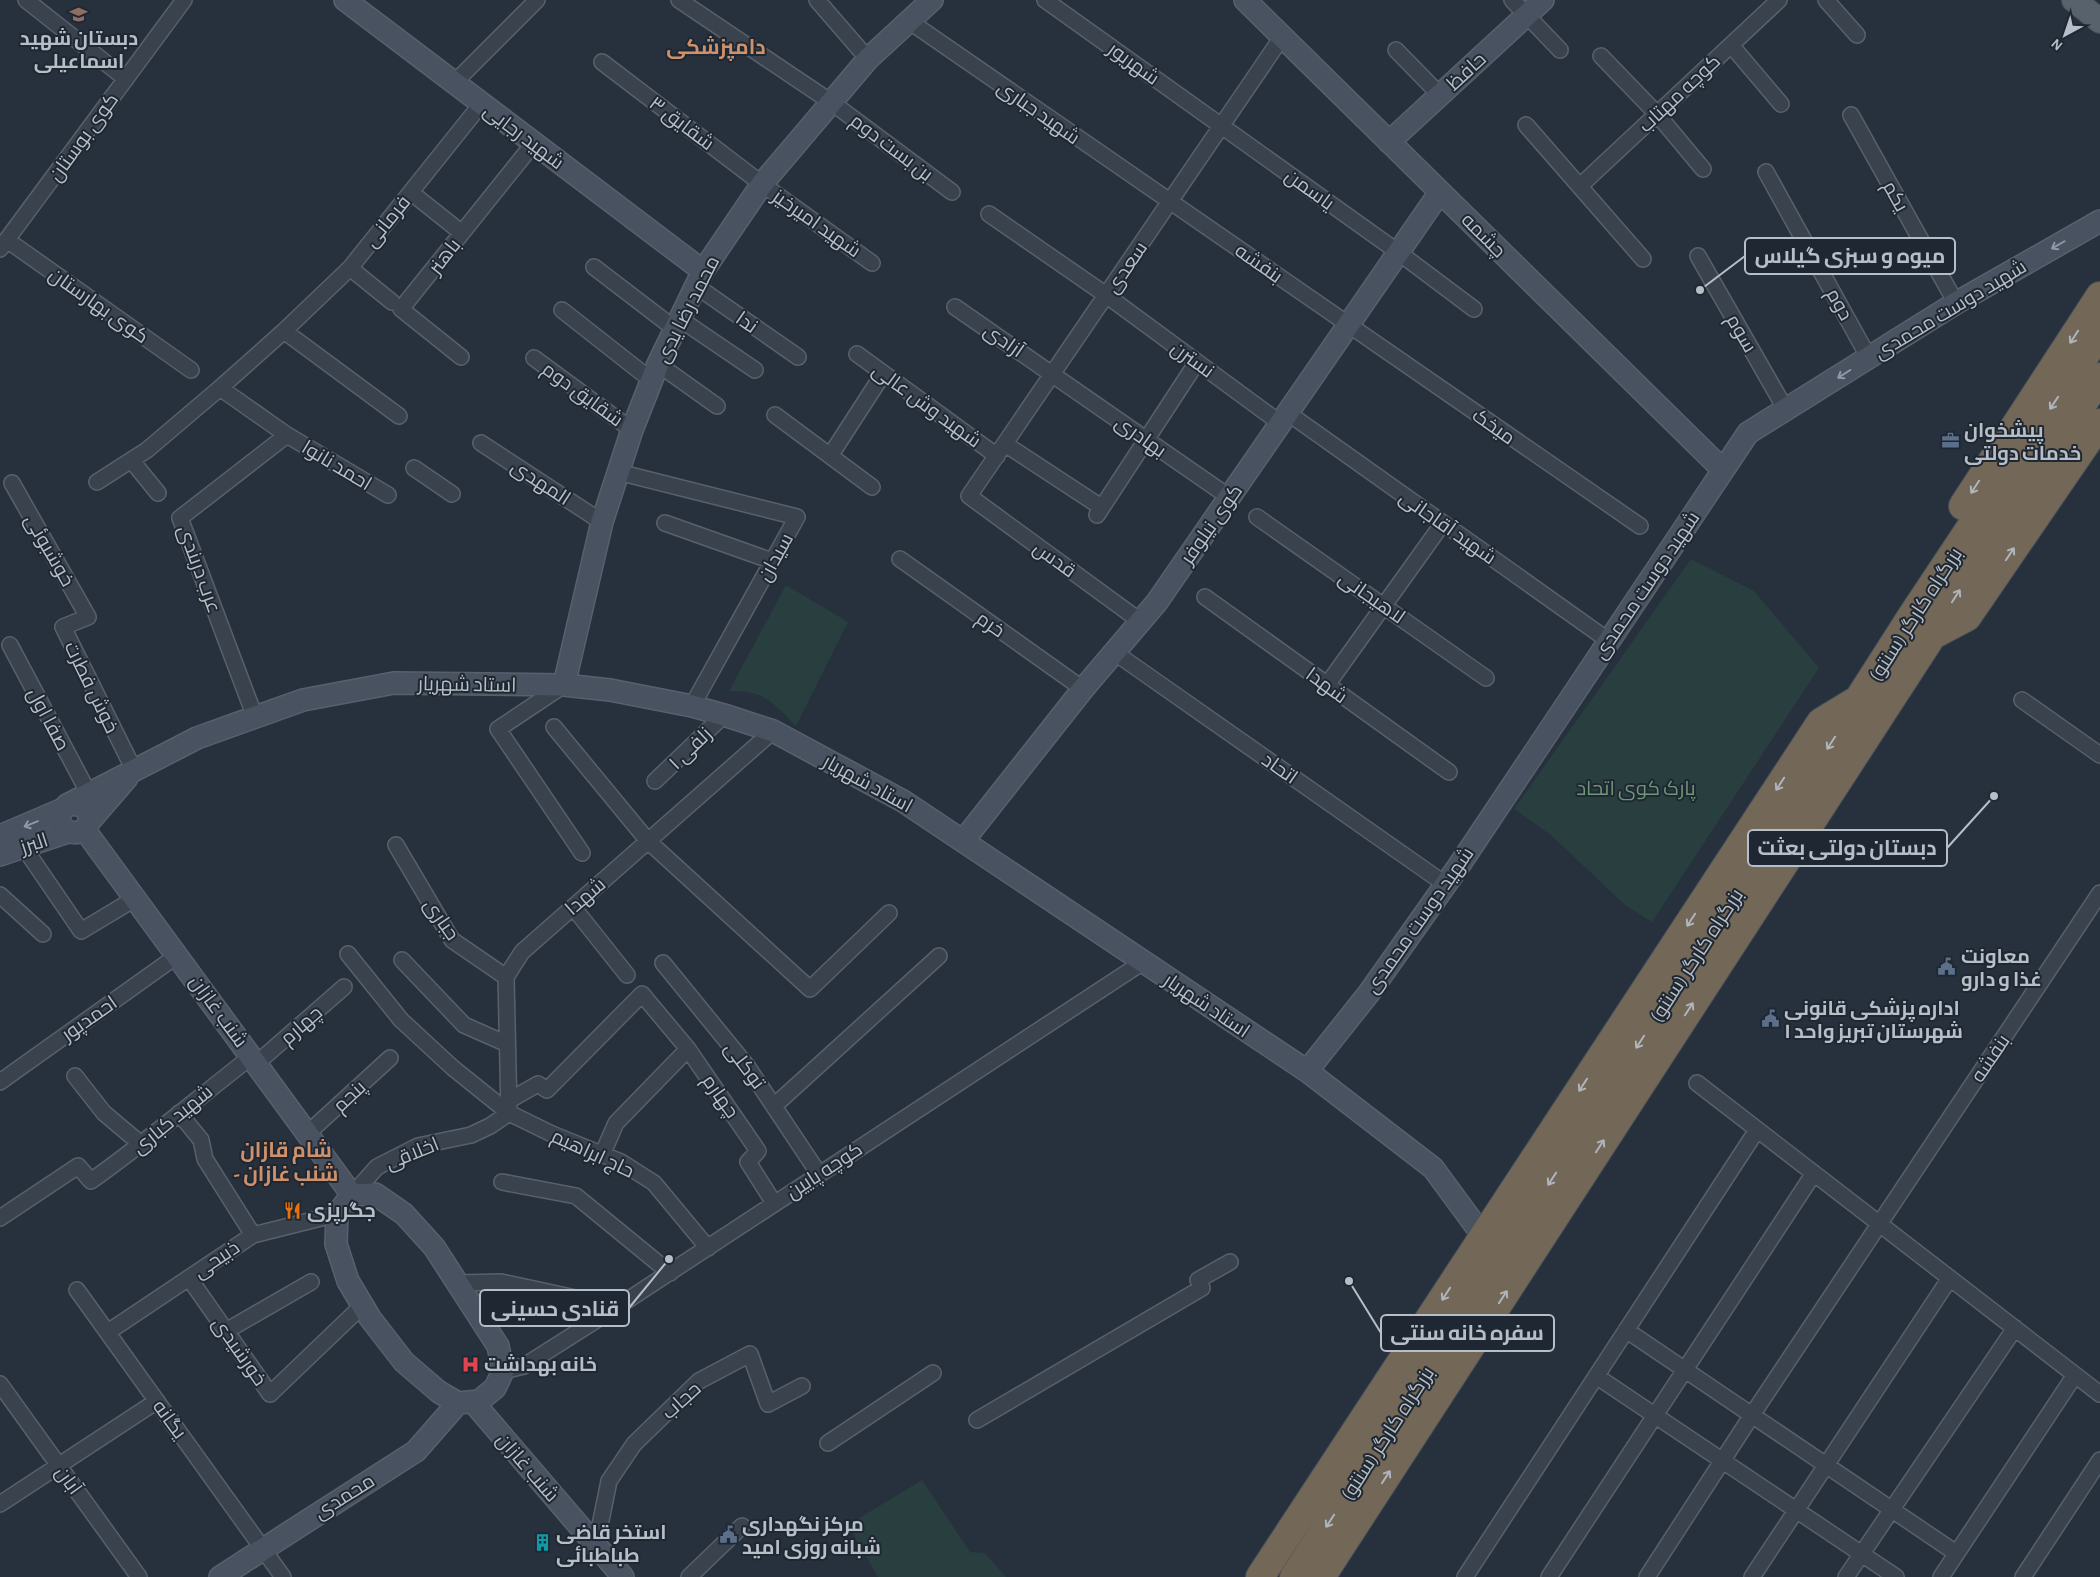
<svg xmlns="http://www.w3.org/2000/svg" width="2100" height="1577" viewBox="0 0 2100 1577" font-family="'Alegreya Sans',Cairo,sans-serif">
	<style>
		.green { fill: #293e3f }
		.lines { fill: none; stroke-linecap: round; stroke-linejoin: round }
		.street-casing { stroke: #58616b; stroke-width: 18 }
		.secondary-casing { stroke: #58616b; stroke-width: 24 }
		.primary-casing { stroke: #434c56; stroke-width: 26 }
		.highway-casing { stroke: #454e58; stroke-width: 30 }
		.street { stroke: #3a434d; stroke-width: 15 }
		.secondary { stroke: #485260; stroke-width: 21 }
		.primary { stroke: #58626d; stroke-width: 24 }
		.highway { stroke: #736757; stroke-width: 28 }
		.oneway { stroke: #9098a4 }
		.oneway2 { stroke: #afb5bd }
		.labels { text-anchor: middle; stroke-width: 4; stroke-linejoin: round; paint-order: stroke }
		.poi-label { font-size: 20px; font-weight: bold; fill: #b6bec8; stroke: #1f2832; text-anchor: start }
		.street-label { font-size: 20px; fill: #b6bec8; stroke: #1f2832 }
		.park-label { font-size: 20px; fill: #6e9776; stroke: #1f2832 }
		.neighbourhood-label { font-size: 21px; font-weight: bold; fill: #ce916b; stroke: #1f2832 }
		.leader { fill: none; stroke: #b6bec8; stroke-width: 2 }
		.callout-dot { fill: #b6bec8; stroke: #1f2832; stroke-width: 2 }
		.callout { fill: #1f2832; stroke: #b6bec8; stroke-width: 2 }
		.callout-label { font-size: 21px; text-anchor: middle; font-weight: bold; fill: #b6bec8 }
	</style>
	<rect width="100%" height="100%" fill="#26313d"/>
	<path class="green" d="M1691 559 1754 591 1819 668 1652 922 1625 905 1552 836 1514 809Z
		M786 585 848 622 796 726C772 702 764 690 729 691Z
		M922 1480 970 1552 985 1553 1006 1577H878L848 1525Z"/>
	<g class="lines">
		<defs>
			<path id="street" d="M26 0 126 79
				M679 0 831 102 952 192
				M817 0 868 59
				M1045 0 1398 252 1474 309
				M1512 0 1560 50
				M1826 0 1857 35
				M909 21 1640 526
				M1731 45 1781 104
				M1396 50 1440 95
				M1601 56 1657 114 1703 169
				M602 62 762 184 872 263
				M454 83 537 0
				M1851 115 1956 303
				M1526 125 1643 259
				M1766 172 1869 358
				M1580 186 1779 0
				M418 198 462 233
				M989 214 1106 295 1280 423
				M7 240 191 370
				M0 249 184 0
				M1698 256 1786 410
				M594 267 675 329
				M350 268 392 302
				M696 286 798 357
				M955 307 1229 497
				M562 310 651 380
				M680 319 755 370
				M284 331 399 416
				M857 354 997 456
				M461 357 401 309 534 143
				M534 358 632 430
				M658 364 717 406
				M220 388 287 435 388 495
				M1288 413 1609 641
				M775 415 872 487
				M481 443 602 522
				M1005 444 1101 507
				M830 456 883 374
				M132 461 158 493
				M414 468 452 494
				M618 472 797 517 692 706
				M97 482 147 450 220 388 284 331 350 268 482 103
				M12 483 88 617 63 627 134 770
				M1097 515 1197 362
				M1257 517 1486 678
				M665 523 772 561
				M900 559 1083 689
				M1205 597 1449 772
				M1140 621 969 496 1282 37
				M10 645 88 792
				M1114 652 1445 884
				M564 685 498 729 582 853
				M1327 685 1443 523
				M2022 700 2100 755
				M255 717 180 518 287 435
				M554 727 648 841 810 989 889 913
				M655 781 724 715
				M396 845 452 940 506 977
				M23 846 81 931 136 898
				M0 895 43 934
				M573 907 627 975
				M348 954 401 1020 453 1068 509 1113 552 1134 621 1162 654 1183 708 1248
				M402 960 464 1025 507 1044
				M663 963 747 1066 819 1174
				M257 1063 344 987
				M75 1076 104 1113 142 1145
				M0 1082 178 955
				M1697 1083 2100 1394
				M508 1101 538 1084 547 1090 642 994 688 1049 758 1151 748 1162 774 1203
				M774 1106 939 956
				M179 1113 201 1140 205 1159 253 1235
				M509 1113 506 977 522 952 773 731
				M308 1133 390 1058
				M602 1155 616 1123 688 1049
				M502 1182 576 1196 670 1273
				M352 1195 377 1167 418 1146 471 1135 490 1126 509 1113
				M0 1218 78 1166 91 1181C146 1142 198 1098 252 1056
				M189 1278 270 1394 363 1305
				M459 1283 501 1282 617 1307
				M77 1290 283 1577
				M1626 1330 1956 1553
				M226 1331 311 1282
				M108 1332 253 1235 337 1214
				M503 1371 524 1366 617 1307 1143 962
				M1596 1376 1896 1577
				M0 1384 139 1577
				M977 1420 1202 1288 1198 1280 1230 1262
				M828 1443 933 1373
				M0 1504 157 1401
				M596 1545 609 1481 634 1444 699 1381 750 1354 768 1404 802 1386
				M689 1577 742 1526
				M1465 1577 1757 1130
				M1549 1577 1814 1173
				M1647 1577 1752 1415 2100 893
				M1752 1577 1950 1278
				M1846 1577 2015 1328
				M1941 1577 2075 1375
				M2023 1577 2100 1460"/>
			<path id="secondary" d="M345 0 703 271
				M1245 0 1723 470
				M1389 142 1543 0
				M564 685 602 522 632 430 658 364 703 271 762 184 868 59 932 0
				M67 805C78 803 90 806 89 820 86 845 42 829 67 805L197 738 303 700 394 683 564 685 610 690 692 706 724 715 773 731 903 801 1307 1071 1433 1168 1483 1236
				M89 822 127 778
				M84 829 352 1195
				M0 836 61 810
				M963 841 1083 689 1157 602 1440 192
				M0 855 68 832
				M1307 1071 1369 993 1458 867 1748 433 1956 303 2100 221
				M375 1194 404 1214 434 1247 498 1346 503 1371 495 1388 479 1401 458 1403 439 1392 404 1362 370 1318 348 1281 336 1244 337 1214 352 1195Z
				M473 1402 623 1577
				M220 1577 416 1451 458 1403"/>
			<path id="primary" d="M2074 0 2100 21"/>
			<path id="highway" d="M1963 506 2100 296
				M1931 636 1967 617 2100 423
				M1260 1577 1821 722 1854 702
				M1294 1577 1539 1199 1913 614 2100 333
				M1321 1577 2100 377"/>
		</defs>
		<use href="#street" class="street-casing"/>
		<use href="#secondary" class="secondary-casing"/>
		<use href="#primary" class="primary-casing"/>
		<use href="#highway" class="highway-casing"/>
		<use href="#street" class="street"/>
		<use href="#secondary" class="secondary"/>
		<use href="#primary" class="primary"/>
		<use href="#highway" class="highway"/>
	</g>
	<defs><path id="oneway-shaft" d="M-6 0H5M1.5-3L5.5 0L1.5 3" fill="none" stroke-width="1.6" stroke-linecap="round" stroke-linejoin="round" transform="scale(1.25)"/></defs>
	<g class="oneway">
		<use href="#oneway-shaft" transform="translate(2058 245) rotate(150)"/>
		<use href="#oneway-shaft" transform="translate(1844 374) rotate(148)"/>
		<use href="#oneway-shaft" transform="translate(31 824) rotate(158)"/>
	</g>
	<g class="oneway2">
		<use href="#oneway-shaft" transform="translate(2074 337) rotate(123)"/>
		<use href="#oneway-shaft" transform="translate(2054 403) rotate(124)"/>
		<use href="#oneway-shaft" transform="translate(1975 487) rotate(123)"/>
		<use href="#oneway-shaft" transform="translate(2010 554) rotate(-56)"/>
		<use href="#oneway-shaft" transform="translate(1956 596) rotate(-57)"/>
		<use href="#oneway-shaft" transform="translate(1831 743) rotate(123)"/>
		<use href="#oneway-shaft" transform="translate(1780 784) rotate(123)"/>
		<use href="#oneway-shaft" transform="translate(1691 920) rotate(123)"/>
		<use href="#oneway-shaft" transform="translate(1689 1009) rotate(-57)"/>
		<use href="#oneway-shaft" transform="translate(1640 1042) rotate(123)"/>
		<use href="#oneway-shaft" transform="translate(1583 1085) rotate(123)"/>
		<use href="#oneway-shaft" transform="translate(1600 1146) rotate(-57)"/>
		<use href="#oneway-shaft" transform="translate(1552 1179) rotate(123)"/>
		<use href="#oneway-shaft" transform="translate(1446 1294) rotate(123)"/>
		<use href="#oneway-shaft" transform="translate(1503 1297) rotate(-57)"/>
		<use href="#oneway-shaft" transform="translate(1386 1477) rotate(-57)"/>
		<use href="#oneway-shaft" transform="translate(1330 1521) rotate(123)"/>
	</g>
	<defs>
		<symbol id="school-bare" viewBox="-9 -9 18 18"><path d="M0-5L7-2L0 1L-7-2ZM-4 1L0 2.5L4 1V4Q0 6-4 4Z" fill="#8d6e63" stroke="#1f2832" stroke-width="2.5" paint-order="stroke"/></symbol>
		<symbol id="office-bare" viewBox="-9 -9 18 18"><path d="M-6-3h4V-5.5h4V-3h4V5H-6ZM-1-4.5V-3h2v-1.5ZM-6 0V1H6V0Z" fill="#5c6f8a" stroke="#1f2832" stroke-width="2.5" paint-order="stroke"/></symbol>
		<symbol id="civic-bare" viewBox="-9 -9 18 18"><path d="M-.6-6.5H3V-4.5H.6V-3L4-1V1h2V6H-6V1h2V-1L-.6-3ZM-1.2 2.5V6h2.4V2.5Z" fill="#5c6f8a" stroke="#1f2832" stroke-width="2.5" paint-order="stroke"/></symbol>
		<symbol id="restaurant-bare" viewBox="-9 -9 18 18"><path d="M-5-6h1v4h1v-4h1v4h1v-4h1v5L-1.5 .5V6h-2V.5L-5-1ZM5-6V6H3V1.5H1.5Q1.5-4 5-6Z" fill="#e8710a" stroke="#1f2832" stroke-width="2.5" paint-order="stroke"/></symbol>
		<symbol id="hospital-bare" viewBox="-9 -9 18 18"><path d="M-5-5h3v3.5h4V-5h3V5h-3V1.5h-4V5h-3Z" fill="#e0444e" stroke="#1f2832" stroke-width="2.5" paint-order="stroke"/></symbol>
		<symbol id="building-bare" viewBox="-9 -9 18 18"><path d="M-4-6H4V6H1V3H-1V6H-4ZM-2.5-4.3h1.7v1.8h-1.7ZM.8-4.3h1.7v1.8H.8ZM-2.5-1h1.7V.8h-1.7ZM.8-1h1.7V.8H.8Z" fill="#0f9aa8" stroke="#1f2832" stroke-width="2.5" paint-order="stroke"/></symbol>
	</defs>
	<g fill-rule="evenodd">
		<use href="#school-bare" x="66" y="2" width="25" height="25"/>
		<use href="#office-bare" x="1938" y="428" width="25" height="25"/>
		<use href="#civic-bare" x="1934" y="954" width="25" height="25"/>
		<use href="#civic-bare" x="1758" y="1006" width="25" height="25"/>
		<use href="#restaurant-bare" x="280" y="1198" width="25" height="25"/>
		<use href="#hospital-bare" x="458" y="1352" width="25" height="25"/>
		<use href="#civic-bare" x="716" y="1522" width="25" height="25"/>
		<use href="#building-bare" x="530" y="1530" width="25" height="25"/>
	</g>
	<g class="labels">
		<g class="poi-label">
			<text x="79" y="45" text-anchor="middle">دبستان شهید<tspan x="79" dy="23">اسماعیلی</tspan></text>
			<text x="1964" y="437">پیشخوان<tspan x="1964" dy="23">خدمات دولتی</tspan></text>
			<text x="1961" y="963">معاونت<tspan x="1961" dy="23">غذا و دارو</tspan></text>
			<text x="1784" y="1015">اداره پزشکی قانونی<tspan x="1784" dy="23">شهرستان تبریز واحد ۱</tspan></text>
			<text x="307" y="1217">جگرپزی</text>
			<text x="484" y="1371">خانه بهداشت</text>
			<text x="742" y="1531">مرکز نگهداری<tspan x="742" dy="23">شبانه روزی امید</tspan></text>
			<text x="556" y="1539">استخر قاضی<tspan x="556" dy="23">طباطبائی</tspan></text>
		</g>
		<g class="street-label">
			<text transform="translate(1134 63) rotate(36)" y="7">شهریور</text>
			<text transform="translate(1466 71) rotate(-43)" y="7">حافظ</text>
			<text transform="translate(1679 93) rotate(-43)" y="7">کوچه مهتاب</text>
			<text transform="translate(1039 112) rotate(35)" y="7">شهید جباری</text>
			<text transform="translate(682 123) rotate(37)" y="7">شقایق ۳</text>
			<text transform="translate(524 136) rotate(37)" y="7">شهید رجایی</text>
			<text transform="translate(83 137) rotate(-54)" y="7">کوی بوستان</text>
			<text transform="translate(892 147) rotate(37)" y="7">بن بست دوم</text>
			<text transform="translate(1310 189) rotate(36)" y="7">یاسمن</text>
			<text transform="translate(1896 196) rotate(61)" y="7">یکم</text>
			<text transform="translate(387 221) rotate(-51)" y="7">فرمانی</text>
			<text transform="translate(817 223) rotate(35)" y="7">شهید امیرخیز</text>
			<text transform="translate(1484 235) rotate(45)" y="7">چشمه</text>
			<text transform="translate(444 256) rotate(-52)" y="7">باهنر</text>
			<text transform="translate(1259 263) rotate(35)" y="7">بنفشه</text>
			<text transform="translate(1126 267) rotate(-56)" y="7">سعدی</text>
			<text transform="translate(1840 304) rotate(61)" y="7">دوم</text>
			<text transform="translate(99 305) rotate(35)" y="7">کوی بهارستان</text>
			<text transform="translate(687 309) rotate(-63)" y="7">محمد رضا یدی</text>
			<text transform="translate(1950 309) rotate(-31)" y="7">شهید دوست محمدی</text>
			<text transform="translate(747 322) rotate(35)" y="7">ندا</text>
			<text transform="translate(1742 333) rotate(60)" y="7">سوم</text>
			<text transform="translate(1004 340) rotate(35)" y="7">آزادی</text>
			<text transform="translate(1193 359) rotate(36)" y="7">نسترن</text>
			<text transform="translate(583 394) rotate(36)" y="7">شقایق دوم</text>
			<text transform="translate(927 405) rotate(36)" y="7">شهید وش عالی</text>
			<text transform="translate(1494 426) rotate(35)" y="7">میخک</text>
			<text transform="translate(1141 436) rotate(35)" y="7">بهادری</text>
			<text transform="translate(337 465) rotate(31)" y="7">احمد نانوا</text>
			<text transform="translate(541 482) rotate(33)" y="7">المهدی</text>
			<text transform="translate(1211 524) rotate(-55)" y="7">کوی نیلوفر</text>
			<text transform="translate(1448 527) rotate(35)" y="7">شهید آقاجانی</text>
			<text transform="translate(50 550) rotate(60)" y="7">خوشبوئی</text>
			<text transform="translate(775 557) rotate(-61)" y="7">سیدان</text>
			<text transform="translate(1055 559) rotate(36)" y="7">قدس</text>
			<text transform="translate(200 569) rotate(70)" y="7">عرب دربندی</text>
			<text transform="translate(1646 585) rotate(-56)" y="7">شهید دوست محمدی</text>
			<text transform="translate(1372 597) rotate(35)" y="7">لاهیجانی</text>
			<text transform="translate(1915 614) rotate(-57)" y="7">بزرگراه کارگر (سنتو)</text>
			<text transform="translate(991 624) rotate(35)" y="7">خرم</text>
			<text transform="translate(467 684) rotate(1)" y="7">استاد شهریار</text>
			<text transform="translate(1327 685) rotate(36)" y="7">شهدا</text>
			<text transform="translate(92 687) rotate(64)" y="7">خوش فطرت</text>
			<text transform="translate(49 719) rotate(62)" y="7">صفا اول</text>
			<text transform="translate(690 748) rotate(-44)" y="7">زلفی ۱</text>
			<text transform="translate(1280 768) rotate(35)" y="7">اتحاد</text>
			<text transform="translate(868 783) rotate(29)" y="7">استاد شهریار</text>
			<text transform="translate(34 843) rotate(-18)" y="7">البرز</text>
			<text transform="translate(585 896) rotate(-41)" y="7">شهدا</text>
			<text transform="translate(442 919) rotate(55)" y="7">جباری</text>
			<text transform="translate(1419 920) rotate(-55)" y="7">شهید دوست محمدی</text>
			<text transform="translate(1696 955) rotate(-57)" y="7">بزرگراه کارگر (سنتو)</text>
			<text transform="translate(1207 1005) rotate(34)" y="7">استاد شهریار</text>
			<text transform="translate(219 1011) rotate(54)" y="7">شنب غازان</text>
			<text transform="translate(89 1018) rotate(-35)" y="7">احمدپور</text>
			<text transform="translate(301 1025) rotate(-41)" y="7">چهارم</text>
			<text transform="translate(1990 1058) rotate(-56)" y="7">بنفشه</text>
			<text transform="translate(745 1065) rotate(53)" y="7">توکلی</text>
			<text transform="translate(349 1096) rotate(-43)" y="7">پنجم</text>
			<text transform="translate(721 1096) rotate(55)" y="7">چهارم</text>
			<text transform="translate(172 1119) rotate(-39)" y="7">شهید کباری</text>
			<text transform="translate(412 1153) rotate(-22)" y="7">اخلاقی</text>
			<text transform="translate(593 1153) rotate(25)" y="7">حاج ابراهیم</text>
			<text transform="translate(824 1170) rotate(-33)" y="7">کوچه پایین</text>
			<text transform="translate(216 1259) rotate(-34)" y="7">ذبیحی</text>
			<text transform="translate(240 1351) rotate(55)" y="7">خورشیدی</text>
			<text transform="translate(681 1400) rotate(-42)" y="7">حجاب</text>
			<text transform="translate(170 1419) rotate(54)" y="7">یگانه</text>
			<text transform="translate(1387 1433) rotate(-57)" y="7">بزرگراه کارگر (سنتو)</text>
			<text transform="translate(528 1467) rotate(49)" y="7">شنب غازان</text>
			<text transform="translate(69 1480) rotate(54)" y="7">آبان</text>
			<text transform="translate(344 1496) rotate(-32)" y="7">محمدی</text>
		</g>
		<g class="park-label">
			<text x="1636" y="795">پارک کوی اتحاد</text>
		</g>
		<g class="neighbourhood-label">
			<text x="716" y="54">دامپزشکی</text>
			<text x="286" y="1157">شام قازان<tspan x="286" dy="24">- شنب غازان</tspan></text>
		</g>
	</g>
	<path class="leader" d="M1700 290L1745 256M1994 796L1947 848M669 1259L629 1308M1349 1281L1381 1333"/>
	<g class="callout-dot">
		<circle cx="1700" cy="290" r="5"/>
		<circle cx="1994" cy="796" r="5"/>
		<circle cx="669" cy="1259" r="5"/>
		<circle cx="1349" cy="1281" r="5"/>
	</g>
	<g class="callout">
		<rect x="1745" y="238" width="210" height="36" rx="5"/>
		<rect x="1748" y="830" width="199" height="36" rx="5"/>
		<rect x="480" y="1290" width="149" height="36" rx="5"/>
		<rect x="1381" y="1315" width="173" height="36" rx="5"/>
	</g>
	<g class="callout-label">
		<text x="1850" y="263">میوه و سبزی گیلاس</text>
		<text x="1847" y="855">دبستان دولتی بعثت</text>
		<text x="555" y="1316">قنادی حسینی</text>
		<text x="1467" y="1340">سفره خانه سنتی</text>
	</g>
	<g transform="translate(2065 35) rotate(220)" stroke="#1f2832" stroke-width="4" paint-order="stroke">
	<path d="M0-4L9 19L0 12L-9 19Z" fill="#b6bec8"/>
	<text y="-8" font-size="14" font-weight="bold" text-anchor="middle" fill="#b6bec8">N</text>
	</g>
</svg>
